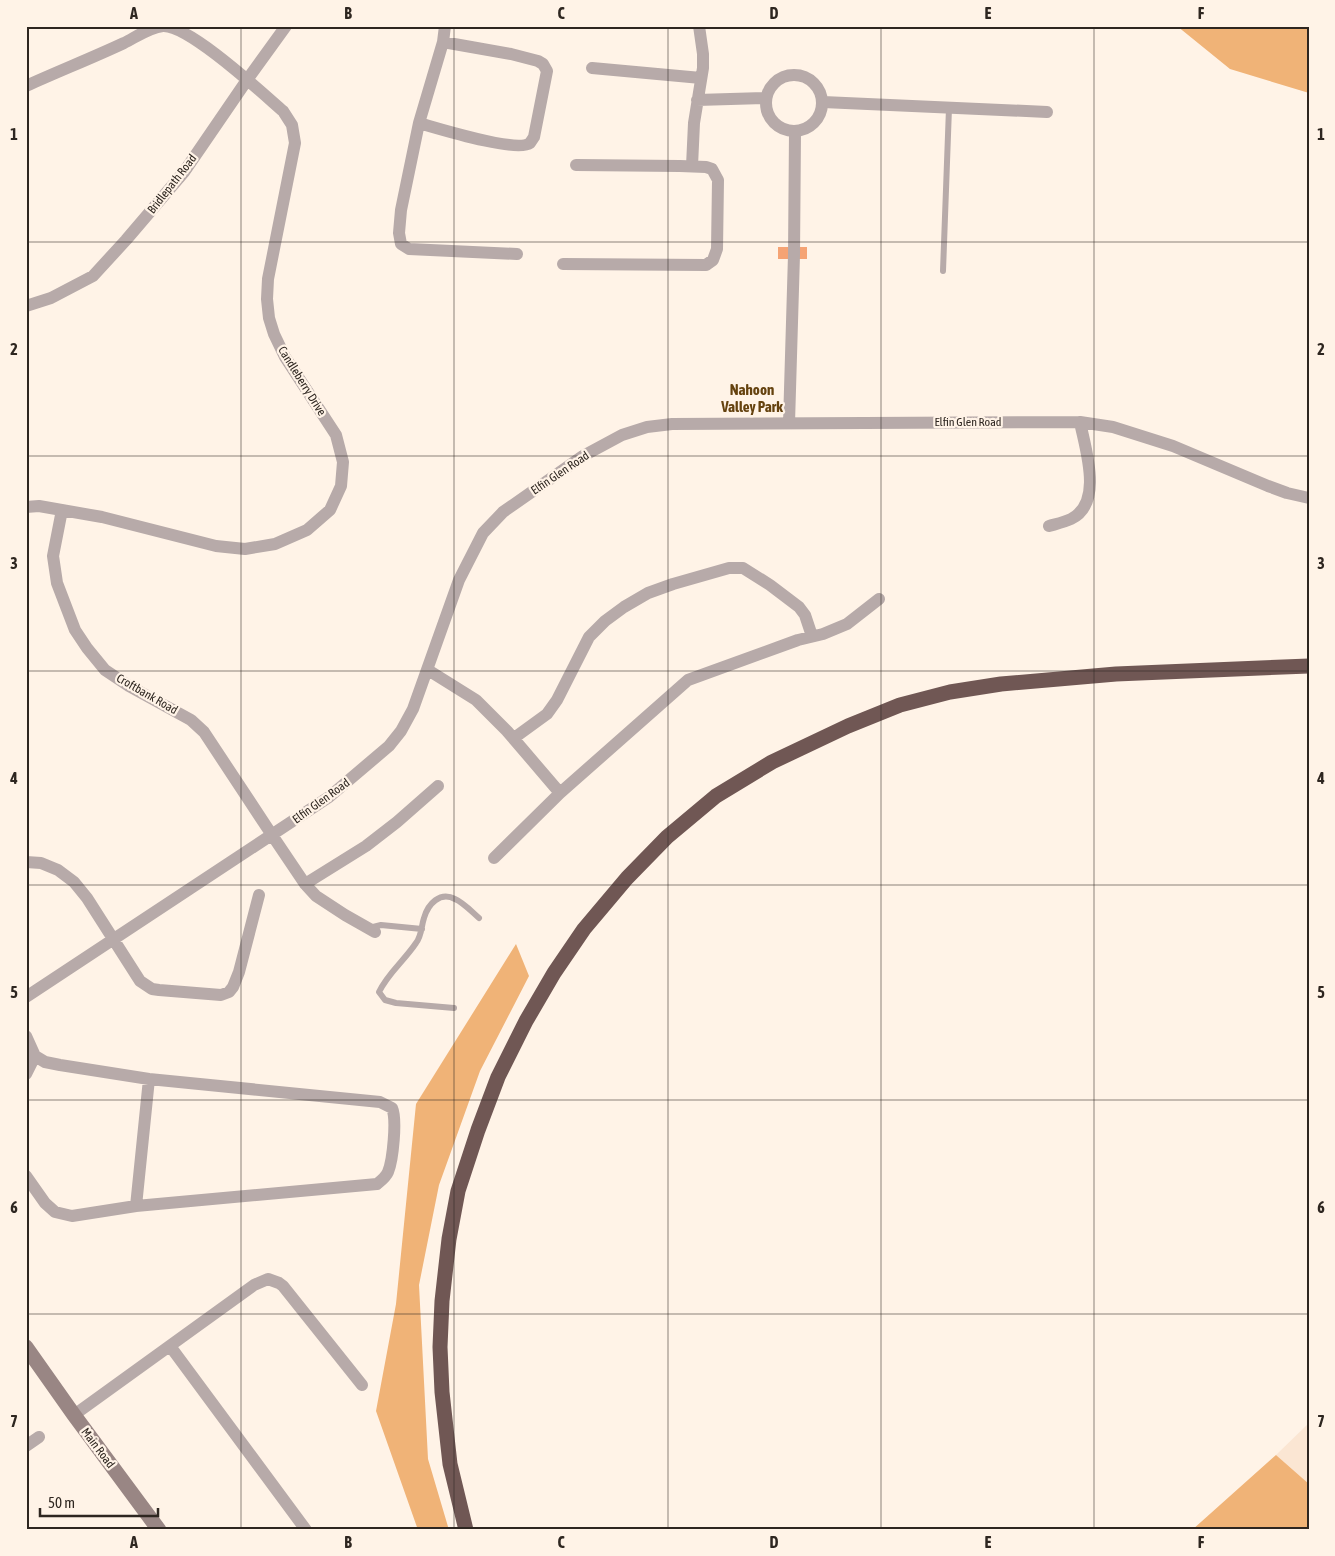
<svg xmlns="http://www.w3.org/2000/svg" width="1335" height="1556" viewBox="0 0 1335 1556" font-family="'Asap Condensed',sans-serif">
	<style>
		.built { fill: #fbe6d3 }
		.green { fill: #f0b377 }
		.building { fill: #f5a374 }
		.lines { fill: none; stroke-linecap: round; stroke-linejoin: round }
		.path { stroke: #b3a99f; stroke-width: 3; stroke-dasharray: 2.5 2.5; stroke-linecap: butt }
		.lane { stroke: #b7aaa9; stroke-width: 6 }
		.street { stroke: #b7aaa9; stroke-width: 12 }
		.secondary { stroke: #998684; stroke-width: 15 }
		.highway { stroke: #705754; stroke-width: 15 }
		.grid { fill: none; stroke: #2e2620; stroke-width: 1; stroke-opacity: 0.55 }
		.labels { text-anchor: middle; stroke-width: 4.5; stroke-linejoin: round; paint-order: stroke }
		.street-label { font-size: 12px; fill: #2e2620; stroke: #fff3e7 }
		.quarter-label { font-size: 15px; font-weight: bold; fill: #65420f; stroke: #fff3e7 }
		.neatline { fill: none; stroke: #2e2620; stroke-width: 2 }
		.grid-label { font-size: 16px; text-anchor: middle; font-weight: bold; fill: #2e2620 }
	</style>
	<rect width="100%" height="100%" fill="#fff3e7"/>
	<path class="built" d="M1309 1423V1484L1276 1455Z"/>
	<path class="green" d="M1177 26H1309V93L1230 69Z
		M516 944 529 976 480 1071 439 1185 419 1285 428 1459 449 1530H418L376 1411 396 1304 416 1104Z
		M1276 1455 1309 1484V1530H1192Z"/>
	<path class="building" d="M778 247H807V259H778Z"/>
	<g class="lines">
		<path class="path" d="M575 29V26"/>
		<path class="lane" d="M943 271 949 108
			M369 928 381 925 422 929
			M454 1008 396 1003 385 1000 379 992C388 973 404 961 416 943 422 935 421 927 424 918 428 904 440 891 455 899 464 903 472 912 479 918"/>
		<path class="street" d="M445 26 443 42 419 123 401 210 399 233 401 244 409 249 517 254
			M592 68 701 78
			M766 103a28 28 0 1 1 56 0a28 28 0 1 1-56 0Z
			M26 86C59 71 92 58 124 43 136 37 150 27 163 26 189 25 261 92 283 111L292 125 295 143 268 279 267 299 269 318 274 334 285 357 336 435 343 462 341 486 330 510 307 530 275 544 245 549 216 546 102 517 39 506 26 507
			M697 100 766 98
			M823 102 1047 112
			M419 123C437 128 517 153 530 143 530 143 534 137 534 137L547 71 543 64 538 61 511 54 443 42
			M692 166 694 123 703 68V54L699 26
			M563 264 706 265 713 260 717 249 718 180 712 169 706 167 680 166 576 165
			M26 306 51 298 93 276 126 240 184 172 247 80 286 26
			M789 423 794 255 795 132
			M62 510 53 556 57 583 75 630 87 648 105 670 129 686 191 720 204 732 272 835 305 884 316 896 345 915 375 932
			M1049 526C1056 524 1065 522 1071 519 1104 503 1085 448 1080 422
			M428 670 476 700 507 731 560 793
			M514 738 547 714 557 700 589 637 605 621 624 607 648 593 673 584 729 568H743L770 585 799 607 805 615 812 636
			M494 858 560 793 688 680 798 640 823 634 847 624 879 599
			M26 862 41 863 58 870 74 882 87 898 140 981 152 989 159 990 221 995 229 992 233 987 239 972 259 895
			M305 884 366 846 397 822 438 786
			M26 997 329 797 389 746 401 731 413 709 459 580 483 533 503 512 583 456 622 435 647 427 672 424 1080 422 1113 427 1173 446 1268 486 1287 493 1309 498
			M26 1036 35 1056 45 1062 60 1065 149 1079 380 1102 392 1108C397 1119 393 1160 388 1172 386 1177 382 1180 377 1184L136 1206 72 1216 55 1212 45 1203 26 1176
			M26 1074 35 1056
			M136 1206 149 1079
			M170 1346 306 1530
			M74 1415 254 1285 268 1279 279 1283 283 1286 362 1385
			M26 1446 39 1437"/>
		<path class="secondary" d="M26 1347 74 1415 159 1530"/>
		<path class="highway" d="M466 1530 450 1464 442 1392 440 1347 442 1301 449 1239 458 1191 478 1130 498 1077 526 1021 554 973 584 929 627 878 667 837 716 796 772 762 848 726 900 705 950 692 1001 684 1116 674 1309 666"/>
	</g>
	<path class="grid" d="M241 26V1530M454 26V1530M668 26V1530M881 26V1530M1094 26V1530M26 242H1309M26 456H1309M26 671H1309M26 885H1309M26 1100H1309M26 1314H1309"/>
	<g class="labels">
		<g class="street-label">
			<text transform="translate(172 184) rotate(-52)" y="4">Bridlepath Road</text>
			<text transform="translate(302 381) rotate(58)" y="4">Candleberry Drive</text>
			<text x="968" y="426">Elfin Glen Road</text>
			<text transform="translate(560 473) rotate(-34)" y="4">Elfin Glen Road</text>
			<text transform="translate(147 694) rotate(30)" y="4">Croftbank Road</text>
			<text transform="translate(321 801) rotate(-36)" y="4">Elfin Glen Road</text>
			<text transform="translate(98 1448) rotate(53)" y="4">Main Road</text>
		</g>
		<g class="quarter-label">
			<text x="752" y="395">Nahoon<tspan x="752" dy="17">Valley Park</tspan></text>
		</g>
	</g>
	<rect width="1335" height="1556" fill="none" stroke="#fff3e7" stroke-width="55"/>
	<path d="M40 1508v8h118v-8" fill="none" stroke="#2e2620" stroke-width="2.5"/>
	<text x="48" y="1508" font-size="15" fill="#2e2620" stroke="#fff3e7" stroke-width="4" paint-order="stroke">50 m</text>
	<rect x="28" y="28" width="1280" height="1500" class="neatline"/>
	<g class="grid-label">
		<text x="134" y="19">A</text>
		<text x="348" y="19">B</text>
		<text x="561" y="19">C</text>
		<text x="774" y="19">D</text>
		<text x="988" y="19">E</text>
		<text x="1201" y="19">F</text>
		<text x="14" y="140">1</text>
		<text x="1321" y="140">1</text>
		<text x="14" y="355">2</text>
		<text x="1321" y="355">2</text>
		<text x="14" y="569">3</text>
		<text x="1321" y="569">3</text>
		<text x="14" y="784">4</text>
		<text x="1321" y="784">4</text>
		<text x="14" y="998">5</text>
		<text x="1321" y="998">5</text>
		<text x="14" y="1213">6</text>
		<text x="1321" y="1213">6</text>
		<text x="14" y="1427">7</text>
		<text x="1321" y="1427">7</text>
		<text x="134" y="1548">A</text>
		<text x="348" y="1548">B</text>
		<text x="561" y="1548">C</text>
		<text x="774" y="1548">D</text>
		<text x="988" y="1548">E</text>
		<text x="1201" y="1548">F</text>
	</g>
</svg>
